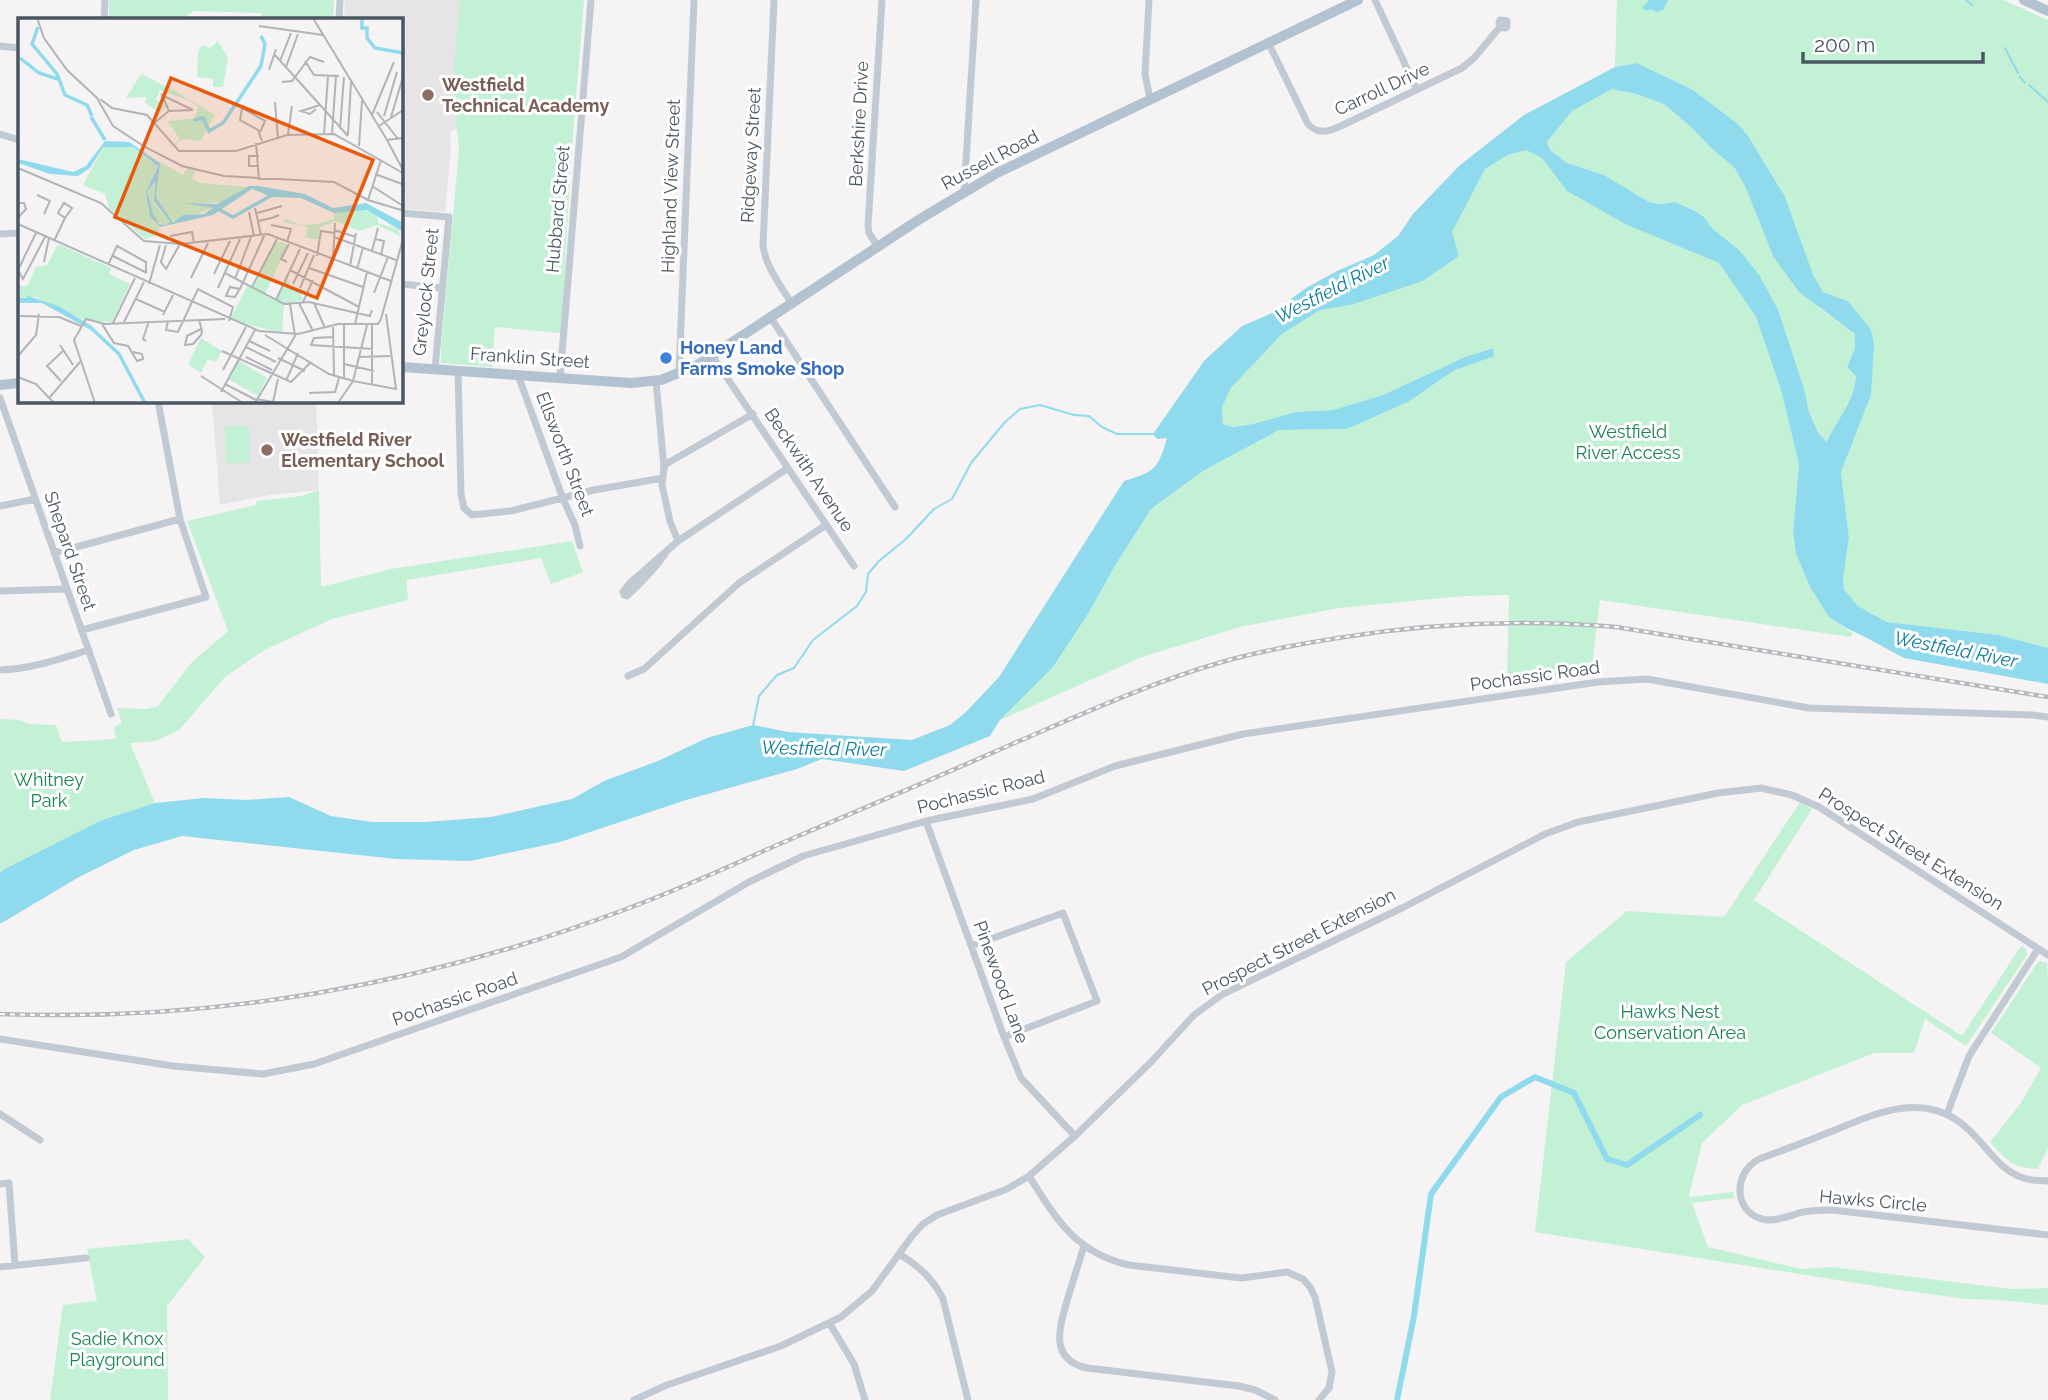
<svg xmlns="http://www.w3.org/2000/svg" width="2048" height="1400" viewBox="0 0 2048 1400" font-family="Raleway,sans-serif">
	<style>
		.education { fill: #e6e4e5 }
		.green { fill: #c3f1d5 }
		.water { fill: #90daee; fill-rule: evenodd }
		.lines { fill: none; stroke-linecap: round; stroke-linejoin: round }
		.stream { stroke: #90daee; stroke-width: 2 }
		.canal { stroke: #90daee; stroke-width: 6 }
		.minor { stroke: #c1cad2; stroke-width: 7 }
		.primary { stroke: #b3c2d1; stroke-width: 10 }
		.rail-casing { stroke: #b5b8bd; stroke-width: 4.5 }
		.rail { stroke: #fff; stroke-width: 2; stroke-dasharray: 5; stroke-linecap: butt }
		.education-dot { fill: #8d6e63; stroke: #fff; stroke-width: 2.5 }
		.shop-dot { fill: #3f7fe0; stroke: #fff; stroke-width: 2.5 }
		.labels { text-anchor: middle; stroke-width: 6; stroke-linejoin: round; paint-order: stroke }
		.education-label { font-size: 18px; font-weight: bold; fill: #785e54; stroke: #fff; text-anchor: start }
		.street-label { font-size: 18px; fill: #4a5661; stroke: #fff }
		.shop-label { font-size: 18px; font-weight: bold; fill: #366cbe; stroke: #fff; text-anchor: start }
		.park-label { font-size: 18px; fill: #17864f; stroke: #fff }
		.water-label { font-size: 19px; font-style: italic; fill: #0c7c9b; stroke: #fff }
		.inset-river { fill: none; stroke: #90daee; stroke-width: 3.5 }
		.inset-road { fill: none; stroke: #b1b4b9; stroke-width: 2 }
		.view { fill: #e8590c; fill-opacity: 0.15; stroke: #e8590c; stroke-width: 3.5 }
		.inset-edge { fill: none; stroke: #4a5661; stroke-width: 3.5 }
	</style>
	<rect width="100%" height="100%" fill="#f5f3f3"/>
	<path class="education" d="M345 0H460L457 129 450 131 451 149 445 212 401 209V19H344Z
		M212 401H316L319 490 270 495 220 505Z"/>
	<path class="green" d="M109 0H334L333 19H261V13L194 11 182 19H109Z
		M460 0H584L571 159 561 333 495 327 492 367 441 363V348L459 150 456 120 454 70Z
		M1617 0H2003L2048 20V648L1999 635 1887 622 1858 606 1844 589 1843 579 1849 538 1841 472 1871 395 1848 301 1823 292 1693 90 1637 63 1615 67Z
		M1612 89 1636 94 1664 104 1690 126 1711 148 1734 167 1745 186 1773 256 1819 308 1855 334V348L1847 367 1856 376C1853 403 1837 419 1827 443L1819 434 1809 411 1805 392 1779 312 1740 251 1712 228 1704 217 1695 211 1675 202 1660 204 1649 202 1604 175 1567 163 1550 150 1547 142 1572 111Z
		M1526 150 1542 158 1567 191 1625 224 1719 263 1756 317 1781 390 1799 464 1793 531 1796 554 1810 587 1829 617 1853 634 1850 637 1600 600 1591 674 1507 686 1509 595 1463 596 1339 608 1240 627 1142 657 1000 720 1053 667 1088 614 1116 564 1151 509 1203 471 1279 430 1347 429 1408 402 1453 371 1493 356 1492 348 1465 357 1383 395 1333 410 1296 412 1253 424 1233 427 1223 424 1222 407 1231 388 1282 334 1320 310 1351 305 1423 281 1459 256 1451 232 1485 169 1508 155Z
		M225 426H249L250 463H226Z
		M319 490 321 587 391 569 572 541 583 572 551 584 541 558 406 580 408 600 332 619 264 650 224 678 179 730 156 741 130 743 155 803 102 820 0 873V719L20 720 28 724 56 725 62 742 116 739 114 727 122 723 117 708 147 709 158 706 192 662 228 631 187 521 256 505 257 501 302 496Z
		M1800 802 1812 809 1754 900 1962 1036 2021 946 2026 949 2027 955 1966 1046 1925 1019 1914 1053H1874L1742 1105 1702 1143 1689 1195 1690 1197 1733 1192 1734 1198 1692 1203 1708 1247 1801 1269 1831 1267 2011 1289 2048 1288V1305L2001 1300 1967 1299 1900 1290 1535 1232 1566 962 1627 911 1724 917Z
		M2041 961 2047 963 2048 984V1148L2038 1169C2013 1168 2006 1160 1990 1142L2021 1103 2041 1068 1991 1033 2037 963Z
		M188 1239 205 1257 167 1306 168 1400H50L63 1305 97 1301 87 1249Z"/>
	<path class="water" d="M1649 0H1668L1663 10 1657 12 1650 9 1647 11 1642 8Z
		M1637 63 1693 90 1739 125 1748 136 1785 197 1813 275 1823 292 1848 301 1871 330 1874 344 1871 395 1841 472 1849 538 1843 579 1844 589 1858 606 1887 622 1999 635 2048 648V684L1904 658 1865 637 1846 628 1829 617 1810 587 1796 554 1793 531 1799 464 1781 390 1756 317 1719 263 1625 224 1567 191 1542 158 1526 150 1508 155 1485 169 1452 232 1459 256 1423 281 1351 305 1320 310 1282 334 1231 388 1222 407 1223 424 1233 427 1253 424 1296 412 1333 410 1383 395 1465 357 1493 348 1494 356 1453 371 1408 402 1347 429 1279 430 1203 471 1151 509 1116 564 1088 614 1053 667 1000 720 990 736 904 771 822 759 797 769 686 800 560 842 470 861 396 859 182 836 134 850 79 877 0 924V873L3 870 102 820 155 803 204 798 247 800 289 797 331 816 372 822H425L491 817 572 799 604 781 658 761 707 738 753 725 788 732 912 740 950 725 966 712 999 677 1124 481C1155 472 1158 469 1167 438L1157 439 1153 434 1204 361 1242 326 1272 313 1306 288 1337 271 1374 255 1398 236 1413 214 1459 166 1524 115 1615 67ZM1612 89 1636 94 1664 104 1690 126 1711 148 1734 167 1745 186 1773 256 1799 292 1855 334V348L1847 367 1856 376C1854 402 1837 419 1827 442L1819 434 1809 412 1805 392 1779 312 1760 276 1740 251 1712 228 1704 217 1695 211 1675 202 1660 204 1649 202 1604 175 1567 163 1550 150 1547 142 1572 111Z"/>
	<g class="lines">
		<path class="stream" d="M1966 0 1972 5
			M2005 48 2018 73
			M2020 77 2025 83
			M2029 85 2048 102
			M753 726 759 696 777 675 794 668 813 640 857 606 866 592 868 574 879 561 906 539 934 509 952 499 971 463 1005 422 1020 409 1040 405 1074 415 1089 416 1102 427 1117 434H1153"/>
		<path class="canal" d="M1397 1400 1414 1316 1431 1194 1501 1097 1535 1077 1574 1093 1607 1159 1627 1165 1700 1115"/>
		<path class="minor" d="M774 0 763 245C765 266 781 286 792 304
			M1149 0 1145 74 1150 99
			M1375 0 1417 90
			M104 19 105 0
			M339 19 340 0
			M1268 42 1308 124C1319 136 1330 131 1343 125L1462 68 1474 58 1500 27 1505 28 1507 27V21L1500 20 1499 23 1500 27
			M0 46 19 48
			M0 134 19 140
			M964 193 976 0
			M401 213 449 217 435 369
			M0 234 19 233
			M878 247 869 233 868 225 882 0
			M401 284 442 288
			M771 318 895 507
			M713 357 854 566
			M458 371 461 494 464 508 472 515 511 511 594 490 663 478
			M679 374 694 0
			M518 375 563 499 575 525 580 546
			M560 378 591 0
			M656 381 664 468 662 485 670 521 678 541
			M0 398 111 714
			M664 468 666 464 753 414
			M0 506 35 499
			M54 553 180 519
			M665 554C654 570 641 583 627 596L624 595 623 592 630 583 678 541 788 468
			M0 591 67 589
			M82 630 206 597 180 519 158 401
			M0 670C31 669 59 659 89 650
			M628 676 644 669 739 583 826 525
			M926 821 1004 1037 1021 1078 1075 1136
			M971 946 1063 913 1097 1001 1004 1037
			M0 1039 173 1066 263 1074 314 1064 621 957 749 882 803 856 926 821 1033 799 1115 766 1243 734 1598 682 1647 679 1809 708 2032 715 2048 717
			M0 1114 40 1140
			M1947 1114 1969 1056 2038 949
			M1029 1176C1056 1219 1076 1253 1129 1265L1241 1278 1287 1272 1303 1279 1310 1287 1315 1297 1332 1372 1329 1388 1319 1400
			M2048 1181C2041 1180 2033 1181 2027 1179 2001 1173 1988 1148 1970 1131 1929 1090 1880 1111 1835 1130 1810 1140 1784 1150 1759 1159 1731 1174 1734 1216 1767 1220 1778 1221 1789 1216 1799 1213 1810 1210 1821 1210 1832 1210L2048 1235
			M0 1184 9 1183 15 1265
			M1084 1246C1079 1262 1074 1278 1069 1294 1061 1323 1046 1359 1087 1368L1239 1386 1255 1390 1275 1400
			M899 1254C918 1265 933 1278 943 1299L968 1400
			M0 1267 86 1258
			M830 1324 854 1364 865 1400
			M634 1400 667 1385 781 1346 841 1317 872 1291 912 1236 923 1224 937 1215 1007 1189 1029 1176 1075 1136 1152 1061 1194 1015 1223 994 1402 908 1545 834 1578 822 1718 793 1761 788 1792 795 1819 807 2048 955"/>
		<path class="primary" d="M2024 0 2048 11
			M401 367 631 383 661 380 696 366 920 219 997 173 1358 0
			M0 385 19 383"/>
		<defs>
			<path id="rail" d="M0 1014C212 1022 423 985 621 911 674 892 726 868 777 845 855 812 933 779 1010 745 1080 715 1149 683 1222 662 1260 651 1300 644 1338 638 1430 623 1523 619 1616 627L2048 697"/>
		</defs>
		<use href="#rail" class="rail-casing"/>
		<use href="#rail" class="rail"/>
	</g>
	<g class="education-dot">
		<circle cx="428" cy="95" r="7"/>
		<circle cx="267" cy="450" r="7"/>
	</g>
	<circle class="shop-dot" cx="666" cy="358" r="7"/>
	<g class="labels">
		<g class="education-label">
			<text x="442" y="91">Westfield<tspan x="442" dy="21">Technical Academy</tspan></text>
			<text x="281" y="446">Westfield River<tspan x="281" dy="21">Elementary School</tspan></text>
		</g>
		<g class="street-label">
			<text transform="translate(1382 89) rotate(-25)" y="6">Carroll Drive</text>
			<text transform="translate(859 124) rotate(-87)" y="6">Berkshire Drive</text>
			<text transform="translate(751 155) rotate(-87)" y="6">Ridgeway Street</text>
			<text transform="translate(990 160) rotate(-28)" y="6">Russell Road</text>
			<text transform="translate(671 186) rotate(-88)" y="6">Highland View Street</text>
			<text transform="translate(558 209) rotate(-85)" y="6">Hubbard Street</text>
			<text transform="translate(426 292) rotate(-84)" y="6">Greylock Street</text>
			<text transform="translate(530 358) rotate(4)" y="6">Franklin Street</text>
			<text transform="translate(565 454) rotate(69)" y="6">Ellsworth Street</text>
			<text transform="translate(809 470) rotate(56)" y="6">Beckwith Avenue</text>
			<text transform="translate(70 551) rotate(71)" y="6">Shepard Street</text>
			<text transform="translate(1535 676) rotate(-8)" y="6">Pochassic Road</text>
			<text transform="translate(981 792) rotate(-14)" y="6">Pochassic Road</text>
			<text transform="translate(1911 849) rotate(32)" y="6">Prospect Street Extension</text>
			<text transform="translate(1299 942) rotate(-27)" y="6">Prospect Street Extension</text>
			<text transform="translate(1001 982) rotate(70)" y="6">Pinewood Lane</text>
			<text transform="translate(455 999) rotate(-19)" y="6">Pochassic Road</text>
			<text transform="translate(1873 1201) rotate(5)" y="6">Hawks Circle</text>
		</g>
		<g class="shop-label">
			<text x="680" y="354">Honey Land<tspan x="680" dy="21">Farms Smoke Shop</tspan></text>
		</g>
		<g class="park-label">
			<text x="1628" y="438">Westfield<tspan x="1628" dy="21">River Access</tspan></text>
			<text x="49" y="786">Whitney<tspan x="49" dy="21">Park</tspan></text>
			<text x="1670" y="1018">Hawks Nest<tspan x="1670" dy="21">Conservation Area</tspan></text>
			<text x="117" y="1345">Sadie Knox<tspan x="117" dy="21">Playground</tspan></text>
		</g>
		<g class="water-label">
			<text transform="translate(1332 289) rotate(-27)" y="7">Westfield River</text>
			<text transform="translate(1956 649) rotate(11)" y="7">Westfield River</text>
			<text transform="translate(824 748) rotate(1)" y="7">Westfield River</text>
		</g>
	</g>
	<g transform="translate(18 18)">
		<rect width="385" height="385" fill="#f5f3f3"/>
		<path d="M200 23 210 40 205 69H195V61L179 59 180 34 184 27 192 30ZM123 56 157 73 197 97 183 123 165 121 153 129 162 121 147 100 137 106 147 99 150 103 177 100 180 89 172 83 142 72 138 82 148 88 135 103 139 93 127 85 129 79 108 80ZM85 129H114L140 146 128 173 136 204 142 209 139 217 127 221 91 190 87 176 65 167ZM142 144 165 157 169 150 178 152 174 161 183 165 229 169 206 184 171 186 195 190 154 205 138 179ZM136 164 137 186 152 204 148 207 139 204 135 195 129 173ZM343 191 359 196 360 205 379 211 384 219 360 207 341 213 318 203 302 209 301 221H294L287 219 290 209 264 204 268 201 282 207 299 206 316 201V195ZM265 224 270 227 247 276 235 270 257 225ZM40 226 93 250 91 256 112 266 94 304 66 302 17 279 0 280V268H9L18 249 29 247ZM269 260 274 269 290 273 283 277 285 282 267 286 259 282ZM229 268 266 287 264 315 212 302ZM183 320 204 333 198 344 190 341 183 355 170 346ZM220 342 249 360 240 378 210 361Z" fill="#c3f1d5"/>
		<path d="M87 123 111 124 142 145 138 179 155 205 165 197 186 196 195 190 166 185 199 186 231 168H241L287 176 315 190 348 185 385 205V214L349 192 316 195 283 180 254 179 234 171 195 197 142 209 132 198 128 173 140 148 115 129H85L72 150 60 158 32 156 0 145V141L55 154 68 148ZM137 164 136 183 152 204 148 207 141 206 135 195 129 173ZM7 277 40 288 74 308 71 311 24 285H0V280H10Z" fill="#90daee" fill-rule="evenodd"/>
		<path class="inset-river" d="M344 0V10H349V20L357 30 385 35M20 9 14 26 39 56 47 77 69 87 74 98M2 40 21 55 40 61M73 99 87 122M176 102 185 100 191 113 205 105 243 48 247 26 243 18M200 191 215 199 254 177M71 308 101 336 127 385"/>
		<path class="inset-road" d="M19 0 26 20 49 52 79 80 95 108 127 129 164 148 206 158 316 164 350 182 383 192M295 0 369 122 385 120M241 8 305 17M257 37 330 118M262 43 273 15M287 43 296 57 321 58M268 49 280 16M251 52 258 31M264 64 274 63 292 39 306 44M82 81 94 90 129 97 161 133H218L269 117 316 116 385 155M257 84 260 121M298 91 292 96 283 93 302 87M359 94 380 121M354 97 376 44M366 98 379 54M373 99 385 59M136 105 151 93 144 77 175 92 151 93M361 108 385 92M322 111 326 59M242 114 247 103 224 90 222 102 240 112 244 123M270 116 274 88M306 116 310 58M314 116 318 58M330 117 333 64M369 122 385 152M238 125 241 162M341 128 344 82M241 148H231V138H241M0 150 83 185 126 223 163 226 250 216 373 263M357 156 384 166M354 168 385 188 383 192M19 177 32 183 26 196M350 182 363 142M0 185H6L8 191 0 200M237 190 243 217M231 194 236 218M239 195 264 188M240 203 254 200 261 197 256 199M0 206 241 313 280 316 320 306H360L363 301M253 207 273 211 269 224M316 212 338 219M18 215 0 252 5 261 27 219M152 218 174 214 176 225M316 219 378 242M357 221 366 223 363 237M36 223 47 200 40 195 46 185 54 190 47 200M148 227 143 244 148 251 162 226M354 233 360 210M95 238 129 255M299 238 303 213 316 215M315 242 317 205M26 244 31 220M269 244 263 241 271 226M90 247 99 228 128 244V254M332 248 338 215M291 250 345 269M339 251 345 230M272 252 341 289M207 255 266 286 291 284 352 298 354 292M196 256 212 223M173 260 190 225M217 261 233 219M131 266 142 227M275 266 290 235M234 269 259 221M200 270 222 221M282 270 296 237M221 272 217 279 208 278 212 269 222 271 247 216M356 275 370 239M118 281 147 294M258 282 282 231M285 284 295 262M281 285 295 313M296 285 307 310M145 297 155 277M0 298 41 299 63 308M363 301 385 221M181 302 184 313 183 317 175 326 167 327 169 318 183 311M150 303 148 312 160 314 180 271 215 289 211 303M106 304 126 264M95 305 117 260M326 305V361M84 306 96 325 110 328 119 343 125 341 124 336 115 334M337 306 349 254M315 307 316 358M247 317 311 356 335 363M316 319 296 320 293 327 355 331M128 323 125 321 131 303M231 323 252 333M42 327 55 347M228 329 258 344M204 333 273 364 293 344M0 338 18 317 21 296M228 339 254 352M341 339 372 338M260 340 287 353M326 346 356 353M205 352 228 309M183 358 225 385M0 359 18 366 36 385M43 363 29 348 46 332M268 363 280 335M335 363 349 307M207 366 238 382M354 366V307M203 374 237 312M291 375 317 374 321 360M32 379 62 344M238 381 255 384 260 361M77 385 56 322 68 301 87 306 207 301M237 385 277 318 272 286M320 385 335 363 378 371 368 296"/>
		<path class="view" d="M153 60 355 142 299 280 97 199Z"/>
		<rect width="385" height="385" class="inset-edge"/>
	</g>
	<path d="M1803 52v10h180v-10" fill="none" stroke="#4a5661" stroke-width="3.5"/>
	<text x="1814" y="52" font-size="21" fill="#4a5661" stroke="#ffffff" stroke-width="5" paint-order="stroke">200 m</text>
</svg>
